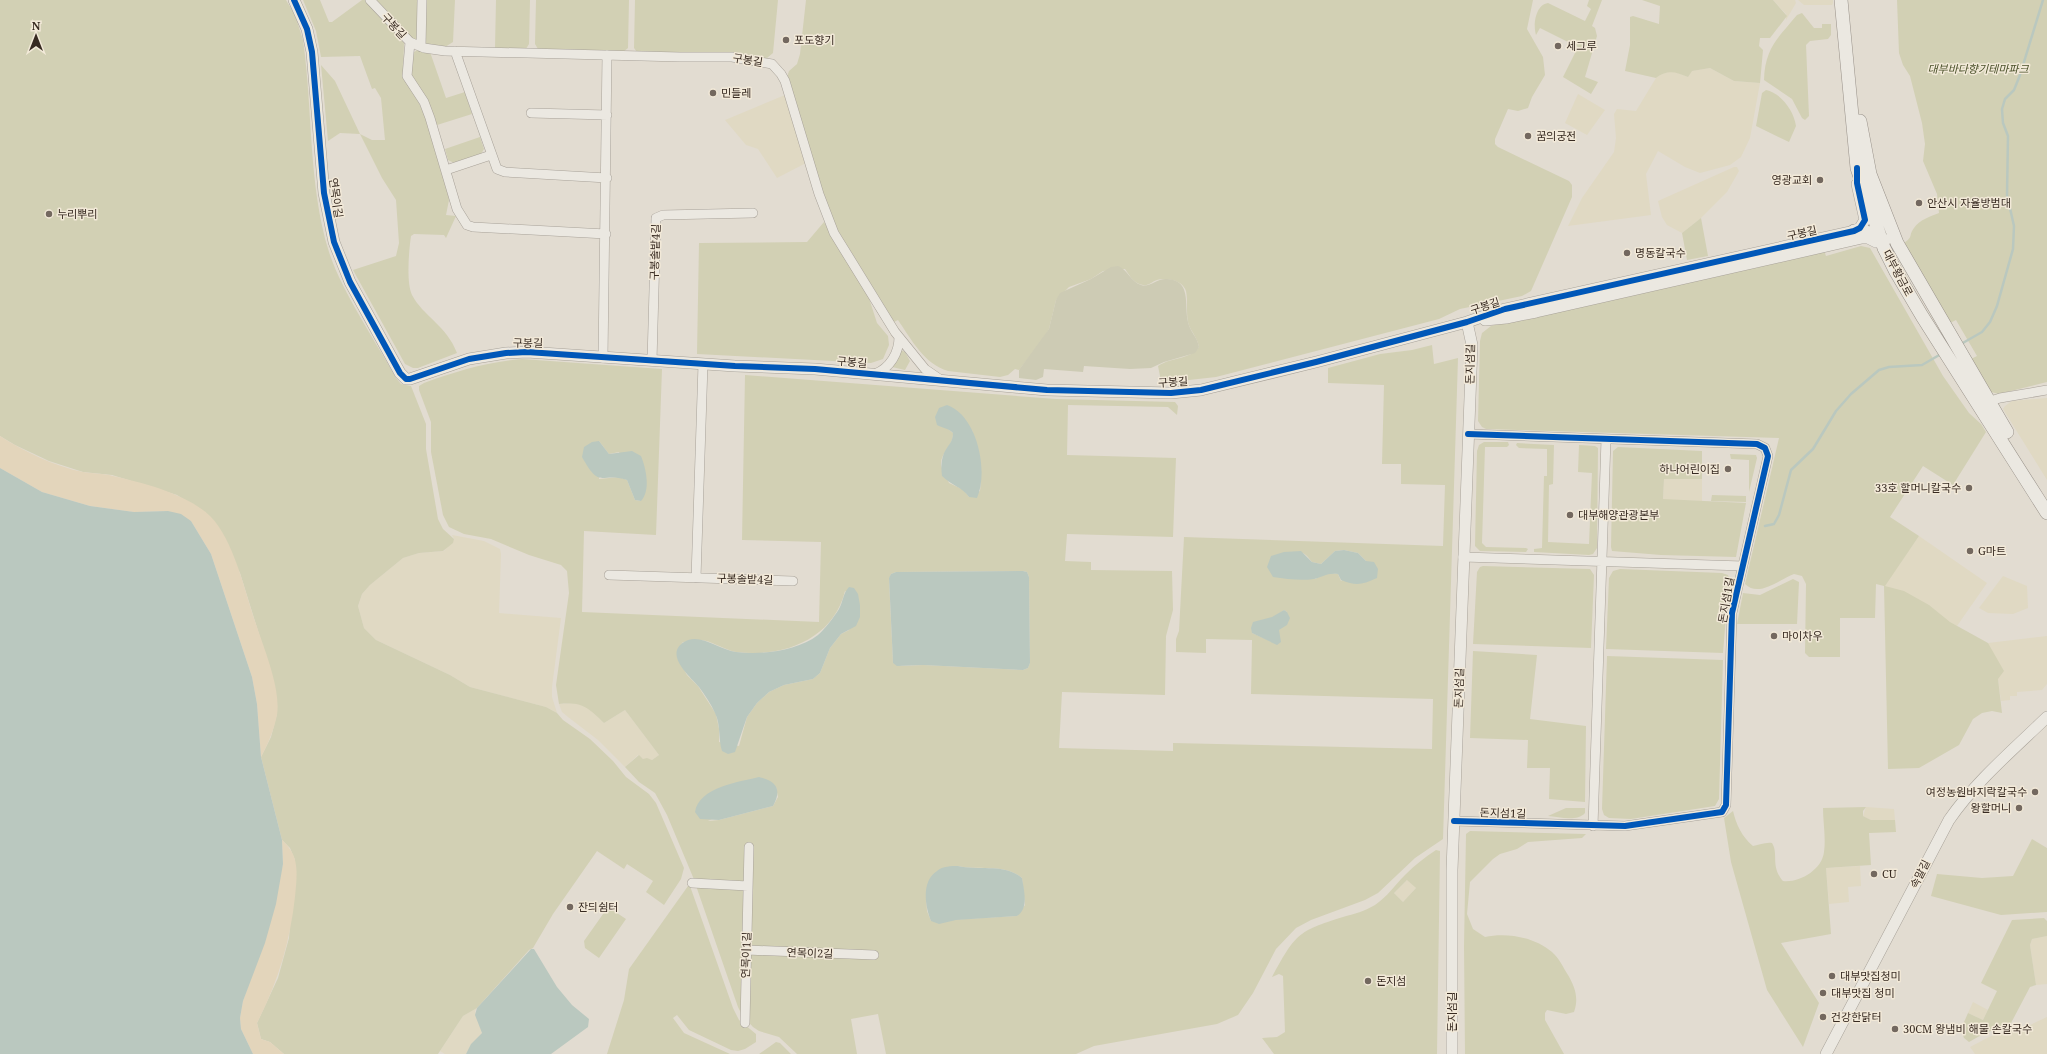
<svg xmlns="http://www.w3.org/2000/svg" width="2047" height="1054" viewBox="0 0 2047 1054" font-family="'Noto Serif','Noto Sans KR',serif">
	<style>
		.farmland { fill: #e0d9c3 }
		.green { fill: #d2d0b4; fill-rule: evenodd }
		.sand { fill: #e3d5bb }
		.cemetery { fill: #cdcbb4 }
		.water { fill: #bac8bf }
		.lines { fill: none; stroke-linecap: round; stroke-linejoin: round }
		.stream { stroke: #bac8bf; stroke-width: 2.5 }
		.minor-casing { stroke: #a8a299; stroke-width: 10 }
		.tertiary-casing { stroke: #a8a299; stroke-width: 12 }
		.secondary-casing { stroke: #989189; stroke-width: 14 }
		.minor { stroke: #ebe8e1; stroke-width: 9 }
		.tertiary { stroke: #ebe8e1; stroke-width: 11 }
		.secondary { stroke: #ebe8e1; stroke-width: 13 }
		.cycleway-casing { stroke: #f2e9d8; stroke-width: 8 }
		.cycleway { stroke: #0057b8; stroke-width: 6 }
		.poi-dot { fill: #73685f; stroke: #f2e9d8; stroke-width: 1.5 }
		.labels { text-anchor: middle; stroke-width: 3; stroke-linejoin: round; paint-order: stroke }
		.street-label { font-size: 11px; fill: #372a21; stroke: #f2e9d8 }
		.poi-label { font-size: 11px; fill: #372a21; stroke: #f2e9d8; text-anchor: start }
		.park-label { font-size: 11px; font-style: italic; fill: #4a512a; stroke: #f2e9d8 }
	</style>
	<rect width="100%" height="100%" fill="#e2dcd1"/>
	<path class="farmland" d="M1773 0H1795L1796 3 1786 20V14Z
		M1798 0H1833V3L1832 5H1804Z
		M1710 68 1734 81 1760 83 1750 138 1741 157 1730 165 1700 173 1685 167 1658 151 1646 174 1651 215 1568 226 1582 198 1614 152 1616 138 1614 114 1617 109 1636 111 1656 78 1663 73 1673 71 1688 77 1691 71Z
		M1578 94 1605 110 1587 135 1565 123Z
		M785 95 806 163 777 178 758 149 746 145 725 120Z
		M1734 167H1737L1739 171 1727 192 1701 218 1682 233 1667 225 1662 217 1658 201Z
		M2047 398V480L2003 409 2005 406 2012 401Z
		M1664 479H1702V501L1663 500Z
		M452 535 484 541 500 549 501 554 499 613 561 618 552 687V697L557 713 546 707 470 687 450 675 376 640 364 628 358 606 362 594 370 585 403 558 419 553 444 551 454 539Z
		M1919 536 1987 583 1957 626 1884 586Z
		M2003 576 2027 586 2028 608 2013 614 1988 613 1979 608Z
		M2047 636V684L2042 690 2017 692V696H2010V700L2001 701 1998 679 1988 643Z
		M574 703 586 706 604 723 625 710 659 755 652 760 643 759 638 755 625 767 598 740 568 717 562 712 559 704Z
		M1866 807 1894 809 1895 820H1871L1863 816Z
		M1860 866 1861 886 1848 887 1849 902 1829 904 1826 868Z
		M1408 879 1416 888 1403 902 1394 893Z
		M2047 936V984L2036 985 2030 945 2032 939Z
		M1973 1002 1988 1010 1983 1020 1968 1013Z
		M477 1008 475 1011 482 1033 466 1054H445L440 1051 463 1016Z
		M2047 1017V1054H1975L1970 1047 1991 1036 2028 1026Z"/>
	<path class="green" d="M0 0H286L295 15 303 40C313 110 308 184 329 252 342 292 375 340 396 378L401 384 411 386 426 424V449L438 519 443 529 454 539 453 543 443 551 419 553 403 558 370 585 362 594 358 606 364 628 376 640 450 675 470 687 546 707 557 713 563 720 590 739 613 761 626 777 649 794 656 803 684 868 681 879 664 905 646 892 653 881 627 864 624 869 597 851 553 914 533 948 529 950 477 1008 463 1016 438 1054H284L270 1042 261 1039 257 1023 278 978 289 938 295 860 290 848 282 840 261 757 271 737 277 714 272 676 240 573 210 517 177 495 112 475 83 472 49 461 15 445 0 436Z
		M303 0H320L329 22H332L362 0H365L404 43 403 77 418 101 428 122 441 162 449 200 446 215 456 216 446 238 444 235 414 234 411 236C409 250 406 282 412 295 423 316 447 326 457 353L418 368H413L405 364 353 270 396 256 399 243 396 200 382 178 360 134 340 133 328 141 321 65 335 81 360 134 372 140H385L381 98 375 88 372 89 360 56 321 57 316 31Z
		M375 0H455L453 42 445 47 429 45 414 41Z
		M496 0H530L529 44 526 49 495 48Z
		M536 0H629L628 48 623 52 538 49 535 44Z
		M635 0H778L773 53 767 58 724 53 637 52 634 48Z
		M806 0H1533L1527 29 1543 57 1545 75 1532 97 1528 108 1518 111 1508 109 1495 139V144L1498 147 1569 181 1572 185V197L1531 291 1522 296 1460 309 1439 319 1216 377 1162 383 1161 381 1158 366C1171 357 1190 360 1199 347 1197 336 1190 331 1188 322 1186 312 1188 301 1186 291 1183 280 1166 277 1157 280 1151 282 1149 286 1143 285 1134 284 1130 276 1125 269L1103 271 1091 279 1069 287 1056 300 1049 329 1044 338 1019 370 1015 369 1008 375 1000 377 948 371C924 364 911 339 898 320L894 322 831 219 787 77 789 71 797 64 800 54Z
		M1589 0H1602L1592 26 1595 28 1597 36 1585 77 1598 82 1591 94 1563 77 1578 47 1540 28 1536 35C1533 26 1535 5 1548 3L1585 21 1591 9 1587 6Z
		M1642 0H1773L1787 16 1770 38H1760L1759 46 1763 50 1760 83 1734 81 1710 68 1692 71 1688 77C1676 72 1668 69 1656 78L1625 71 1630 45V17L1633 16 1659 24 1660 6Z
		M1897 0H2047V382L1999 394 1991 392 1971 359 1977 356 1956 320 1950 323 1904 243C1914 236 1908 236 1914 228 1919 220 1931 216 1939 213L1937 194 1923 161 1925 144 1922 123 1910 76 1903 65 1899 53Z
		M1802 13 1814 28H1822V24H1831V35L1828 39 1810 41 1806 45 1809 116 1805 120 1802 118 1792 99 1764 80C1765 48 1778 38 1797 15Z
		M417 50 430 52 446 98 465 92 472 114 437 125 411 75 412 54Z
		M1766 90C1781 93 1794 111 1796 126L1789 142 1756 126 1762 93Z
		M480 137 484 149 481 154 454 163 448 160 445 149Z
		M1701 218 1708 256 1687 260 1682 233Z
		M824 222 868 295 877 323 888 336 889 345 883 359 871 363 697 354 699 243 807 242Z
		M1861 246 1870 248 1943 376 1969 413 1981 424 1986 432 1953 485 1923 466 1890 517 1919 536 1885 586 1904 591 1929 605 1950 622 1988 643 2004 671 1998 679 2002 713 1992 711 1982 713 1973 719 1959 745 1919 768 1888 769 1884 586 1876 584 1875 618H1840V657H1809L1805 653 1806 584 1802 576 1794 574C1780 579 1759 598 1745 584L1779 438 1486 429 1482 427 1478 421 1480 341 1482 333 1491 326 1824 250 1826 256Z
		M1432 345 1434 364 1458 358 1443 839 1415 858 1378 893 1365 900 1311 920 1296 928 1276 949 1253 993 1238 1015 1217 1024 1094 1046 1076 1054H886L878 1014 851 1019 857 1054H797L779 1037 759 1031 753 1027 742 1015 738 1007 693 877 667 815 655 793 639 782 625 767 639 755 643 759 647 758 652 760 659 755 625 710 604 723C587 707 583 702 559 704L556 685 569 593 567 571 561 565 529 555 491 539 464 534 449 527 443 515 431 452V422L419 390V386L424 383C457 371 487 362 522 359L662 369 656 535 584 531 582 612 819 622 821 542 742 540 745 375 1056 399 1175 402 1178 406 1177 415 1168 407 1068 405 1067 455 1176 458 1173 537 1067 534 1065 561 1091 562V570L1172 571 1173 610 1166 636 1165 695 1062 692 1059 748 1173 751V743L1432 749 1433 699 1251 694 1252 640 1206 639V653L1176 652V639L1179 631 1184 537 1443 546 1445 485 1401 484V464H1382L1384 385 1328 383V368L1380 354 1412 350ZM948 429 972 430C978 451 983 469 980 491L969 497 964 490 949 483C947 478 942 470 941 465 940 453 954 445 953 433ZM599 441 609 454 619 452 641 501 635 500 627 480 619 477 599 479ZM1344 550 1358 553 1366 561 1341 581 1338 574 1327 573 1315 579 1284 552C1299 553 1302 548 1312 562L1321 564 1335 551ZM1023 571 1027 572 1029 577 1030 663 1028 668 1023 670 923 665 902 666 893 663 889 579 891 574 896 572ZM845 591 860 605 849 630 841 634 830 648 820 673 813 679 784 685 769 692 757 703 747 717 739 746 719 742V729L716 714 698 686 687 675 677 657 678 649 683 642C689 642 695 640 701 640 709 640 725 650 736 652 782 658 833 640 845 591ZM1284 610 1287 612 1279 630 1277 644 1252 633ZM776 787 778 797 773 806 719 820 708 821ZM958 866C979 871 1005 863 1022 878L1025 905 1017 916 931 921 927 911 926 898Z
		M901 350 905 352 910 361 905 370 892 367Z
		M1484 442H1508L1509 445 1507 447H1485L1482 543 1486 547 1526 548 1528 549 1526 552 1480 551 1475 546 1477 451 1479 445Z
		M1517 443 1554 445 1553 484 1549 485 1548 542 1589 544 1592 473 1578 472 1579 445 1595 446 1598 448 1597 548 1593 554 1589 555 1534 552V549L1542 548 1544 476H1547V449L1519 448 1516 445Z
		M1618 447 1702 451V479H1664L1663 499 1746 503 1736 557 1661 555 1612 551 1611 547 1613 451Z
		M1730 454 1756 455 1757 458 1749 492V460L1731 459Z
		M1712 495 1746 496V502L1711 501Z
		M1483 566 1590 569 1594 575 1591 648 1473 644 1477 572 1480 567Z
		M1620 569 1722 573 1728 575 1731 582 1727 604 1723 653 1606 649 1609 578 1613 571Z
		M1793 579 1799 582 1797 624H1737L1743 593 1760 595Z
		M1473 651 1537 655 1530 719 1586 726 1585 802 1549 799 1550 768H1527L1528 740 1470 738Z
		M1607 656 1723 660 1719 799 1715 806 1631 819 1609 818 1604 815 1602 809Z
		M1866 807 1863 811V816L1871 820H1895L1896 832 1869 833 1871 865 1826 868 1831 934 1781 943 1819 1003 1803 1047 1767 990 1731 862 1724 818 1733 811C1736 824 1742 837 1753 846 1760 845 1765 842 1772 843 1779 854 1770 866 1783 881 1799 883 1822 870 1824 852 1826 838 1823 822 1823 808Z
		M1566 808H1585V813C1577 822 1559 817 1548 816Z
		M1470 831 1586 834 1582 838 1528 842 1517 849 1500 854 1493 859 1470 882 1467 914 1473 929 1485 937C1506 932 1535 937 1552 952 1559 958 1563 967 1568 975 1575 987 1579 998 1574 1012L1566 1014 1547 1010 1545 1013V1020L1564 1054H1465L1464 946 1466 834Z
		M2032 839 2047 848V912L2001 915 1931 896 1937 874 1982 878 2013 876Z
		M1436 850 1440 851 1437 1054H1274L1262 1038 1277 1037 1285 1032 1283 976 1279 974 1272 977C1295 935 1297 931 1343 917 1354 914 1365 911 1375 905 1387 897 1395 885 1405 875 1415 865 1425 857 1436 850ZM1407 880 1416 888 1403 902 1394 893Z
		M688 886H690L733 1008 739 1020 756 1034V1042L745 1049 738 1051 731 1050 689 1030 677 1015 673 1018 684 1033 730 1054H607L624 1000 629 969Z
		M608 907 626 919 599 958 585 948 584 941Z
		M2044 918 2047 921V936L2032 939 2030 945 2036 985 2030 987 2010 1025 1985 1033 1969 1042 1964 1038 1961 1029 1968 1013 1983 1020 1997 991 1981 983 2012 920Z
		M776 1042 780 1043 791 1054H759Z"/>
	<path class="sand" d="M0 436C25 452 54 466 83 472 93 474 103 473 113 476 144 483 187 494 210 516 235 541 245 594 257 627 265 651 281 690 277 715 274 730 268 744 261 757L257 704 252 677 211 554 191 521 168 511 134 512 90 506 42 492 0 468Z
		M282 840C288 846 293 852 295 860 298 872 296 885 295 897 290 942 278 982 257 1023L261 1039 270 1042 284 1054H253L241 1029 240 1018 243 1001 253 972 283 864Z"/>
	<path class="cemetery" d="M1118 266C1128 270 1131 282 1141 285 1150 288 1157 278 1167 279 1192 280 1184 305 1188 322 1190 332 1197 336 1199 347L1195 353 1164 362 1151 368 1130 369 1084 366 1083 372 1044 369 1043 377 1036 380 1019 378V370L1049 329 1056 300 1060 293 1091 279 1111 267Z"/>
	<path class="water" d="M947 405C977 415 989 471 977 498L969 497C962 487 951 485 942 476 941 468 941 461 944 453 948 445 953 442 953 433 948 428 942 428 937 425L935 417 939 408Z
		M599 441 609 454 632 451 641 456C646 468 651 490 641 501L635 500 627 480C600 471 601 491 582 457L584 447 592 442Z
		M0 468 42 492 90 506 134 512 168 511 181 514 191 521 211 554 252 677 257 704 261 757 282 840 283 864 276 904 265 943 243 1001 240 1018 241 1029 253 1054H0Z
		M1344 550 1358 553 1366 561 1374 562 1378 569 1377 578C1362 585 1356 586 1341 580L1338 574C1325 573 1324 577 1314 579 1300 581 1287 579 1273 577L1267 567 1271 556 1284 552 1301 551 1312 562 1321 564 1335 551Z
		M1023 571 1027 572 1029 577 1030 663 1028 668 1023 670 923 665 897 666 893 663 889 578 891 574 896 572Z
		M849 587 854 588 858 594 860 605V617L856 626 841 634 830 648 820 673 813 679 784 685 769 692 757 703 747 717 735 752 728 754 722 751C718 739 721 725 715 713 711 704 705 695 699 687 692 678 663 655 684 642 699 632 720 650 736 652 762 655 797 651 818 635 825 629 834 617 839 609 843 602 843 593 849 587Z
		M1284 610 1287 612 1290 618 1287 625 1279 630 1281 642 1277 645 1252 633 1251 628 1253 622 1272 617Z
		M759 777C777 781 782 790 773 806L719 820 700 819 695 812C699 787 739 782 759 777Z
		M958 866C979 871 1005 863 1022 878 1024 891 1029 908 1017 916L956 920 939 924 931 921C925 906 921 881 937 871 943 866 951 866 958 866Z
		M531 949H534L557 987 572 1005 589 1019 588 1027 551 1054H466L471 1044 482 1033 475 1015 477 1008Z"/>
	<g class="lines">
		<path class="stream" d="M1961 344 1982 332 1990 322 1997 306 2013 249 2014 226 2007 195 2008 136 2003 123 2002 109 2005 99 2014 90 2020 75 2043 0
			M1765 526 1774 524 1779 515 1791 470 1813 449 1836 411 1851 394 1879 370 1889 367 1922 365 1941 354"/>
		<defs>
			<path id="minor" d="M370 0 410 42 424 48 445 51 680 57H732L772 64 781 74 785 81 819 194 834 233 895 332 925 369 941 380
				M410 42 407 76 424 102 430 118 457 209 467 225 473 227 606 234
				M421 47 422 0
				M455 51 497 169 505 172 607 178
				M531 113 607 115
				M446 170 491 155
				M603 358 607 55
				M652 361 656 218 663 215 753 213
				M875 374C890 368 899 353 899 337
				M1984 403 2000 398 2047 390
				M1463 557 1743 566
				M609 575 793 581
				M696 578 703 364
				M1454 821 1625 826 1722 812 1726 805 1732 613 1768 456 1765 448 1757 444 1468 434
				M1593 826 1606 439
				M692 883 748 886
				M747 950 874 955
				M745 1023 749 847"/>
			<path id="tertiary" d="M294 0 307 29 312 52 324 193 334 242 350 282 400 373 406 379H410L469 359 506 353 527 352 735 366 815 369 1047 390 1171 393 1201 390 1316 362 1467 322 1505 309 1854 231 1860 228 1865 220 1857 184
				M1485 320 1506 318 1536 312 1862 238H1868L1876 242
				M1452 1054V870L1472 345 1467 322
				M1826 1054 1949 820C1976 781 2013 750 2047 717"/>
			<path id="secondary" d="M1841 0 1857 168 1884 248 1896 272 1922 316 2047 513
				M1860 121 1870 174 1897 243 2007 432
				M1854 231C1865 231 1876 233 1884 241"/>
		</defs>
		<use href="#minor" class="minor-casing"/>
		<use href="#tertiary" class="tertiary-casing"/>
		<use href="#secondary" class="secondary-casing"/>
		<use href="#minor" class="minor"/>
		<use href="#tertiary" class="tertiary"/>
		<use href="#secondary" class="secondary"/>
		<defs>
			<path id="cycleway" d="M294 0 307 29 312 52 324 193 334 242 350 282 400 373 406 379H410L469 359 506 353 527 352 735 366 815 369 1047 390 1171 393 1201 390 1316 362 1467 322 1505 309 1854 231 1860 228 1865 220 1857 183V168
				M1454 821 1625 826 1722 812 1726 805 1732 613 1768 456 1765 448 1757 444 1468 434"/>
		</defs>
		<use href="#cycleway" class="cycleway-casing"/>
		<use href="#cycleway" class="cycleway"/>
	</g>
	<g class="poi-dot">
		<circle cx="786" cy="40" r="4"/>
		<circle cx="1558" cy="46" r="4"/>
		<circle cx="713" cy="93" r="4"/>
		<circle cx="1528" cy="136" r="4"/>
		<circle cx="1820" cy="180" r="4"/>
		<circle cx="1919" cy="203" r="4"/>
		<circle cx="49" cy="214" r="4"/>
		<circle cx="1627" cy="253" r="4"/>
		<circle cx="1728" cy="469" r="4"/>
		<circle cx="1969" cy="488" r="4"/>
		<circle cx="1570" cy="515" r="4"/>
		<circle cx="1970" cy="551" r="4"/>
		<circle cx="1774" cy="636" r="4"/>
		<circle cx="2035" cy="792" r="4"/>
		<circle cx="2019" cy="808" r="4"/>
		<circle cx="1874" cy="874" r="4"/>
		<circle cx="570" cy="907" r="4"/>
		<circle cx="1832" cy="976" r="4"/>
		<circle cx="1368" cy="981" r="4"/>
		<circle cx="1823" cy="993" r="4"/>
		<circle cx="1823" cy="1017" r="4"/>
		<circle cx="1895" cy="1029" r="4"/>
	</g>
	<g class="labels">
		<g class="street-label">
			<text transform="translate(394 26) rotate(47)" y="4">구봉길</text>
			<text transform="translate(748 60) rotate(9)" y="4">구봉길</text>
			<text transform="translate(336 198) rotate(82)" y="4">연목이길</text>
			<text transform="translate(1802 233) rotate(-13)" y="4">구봉길</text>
			<text transform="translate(655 252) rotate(-88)" y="4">구봉솔밭4길</text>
			<text transform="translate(1898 273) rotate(62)" y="4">대부황금로</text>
			<text transform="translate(1485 306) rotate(-18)" y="4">구봉길</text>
			<text transform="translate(528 343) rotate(1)" y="4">구봉길</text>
			<text transform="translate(852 362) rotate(5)" y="4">구봉길</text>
			<text transform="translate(1470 364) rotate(-89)" y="4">돈지섬길</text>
			<text transform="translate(1173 382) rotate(-4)" y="4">구봉길</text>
			<text transform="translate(745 579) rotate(2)" y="4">구봉솔밭4길</text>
			<text transform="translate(1726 600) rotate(-80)" y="4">돈지섬1길</text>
			<text transform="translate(1459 688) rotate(-88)" y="4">돈지섬길</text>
			<text transform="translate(1503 813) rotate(2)" y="4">돈지섬1길</text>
			<text transform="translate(1920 874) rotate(-63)" y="4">속말길</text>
			<text transform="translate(810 953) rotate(2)" y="4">연목이2길</text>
			<text transform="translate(746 955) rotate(-88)" y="4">연목이1길</text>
			<text transform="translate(1452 1012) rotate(-90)" y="4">돈지섬길</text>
		</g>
		<g class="poi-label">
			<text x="794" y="44">포도향기</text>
			<text x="1566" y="50">세그루</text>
			<text x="721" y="97">민들레</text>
			<text x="1536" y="140">꿈의궁전</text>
			<text x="1812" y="184" text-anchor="end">영광교회</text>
			<text x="1927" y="207">안산시 자율방범대</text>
			<text x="57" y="218">누리뿌리</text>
			<text x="1635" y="257">명동칼국수</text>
			<text x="1720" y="473" text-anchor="end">하나어린이집</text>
			<text x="1961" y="492" text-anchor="end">33호 할머니칼국수</text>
			<text x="1578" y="519">대부해양관광본부</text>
			<text x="1978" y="555">G마트</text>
			<text x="1782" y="640">마이차우</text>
			<text x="2027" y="796" text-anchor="end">여정농원바지락칼국수</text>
			<text x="2011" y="812" text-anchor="end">왕할머니</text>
			<text x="1882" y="878">CU</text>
			<text x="578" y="911">잔듸쉼터</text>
			<text x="1840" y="980">대부맛집청미</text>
			<text x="1376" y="985">돈지섬</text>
			<text x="1831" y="997">대부맛집 청미</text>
			<text x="1831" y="1021">건강한닭터</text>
			<text x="1903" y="1033">30CM 왕냄비 해물 손칼국수</text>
		</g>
		<g class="park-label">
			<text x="1978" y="73">대부바다향기테마파크</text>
		</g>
	</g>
	<g transform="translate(36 36)" stroke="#f2e9d8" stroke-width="3" paint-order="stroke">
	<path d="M0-3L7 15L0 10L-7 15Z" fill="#372a21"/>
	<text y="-6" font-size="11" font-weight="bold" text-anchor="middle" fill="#372a21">N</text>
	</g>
</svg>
